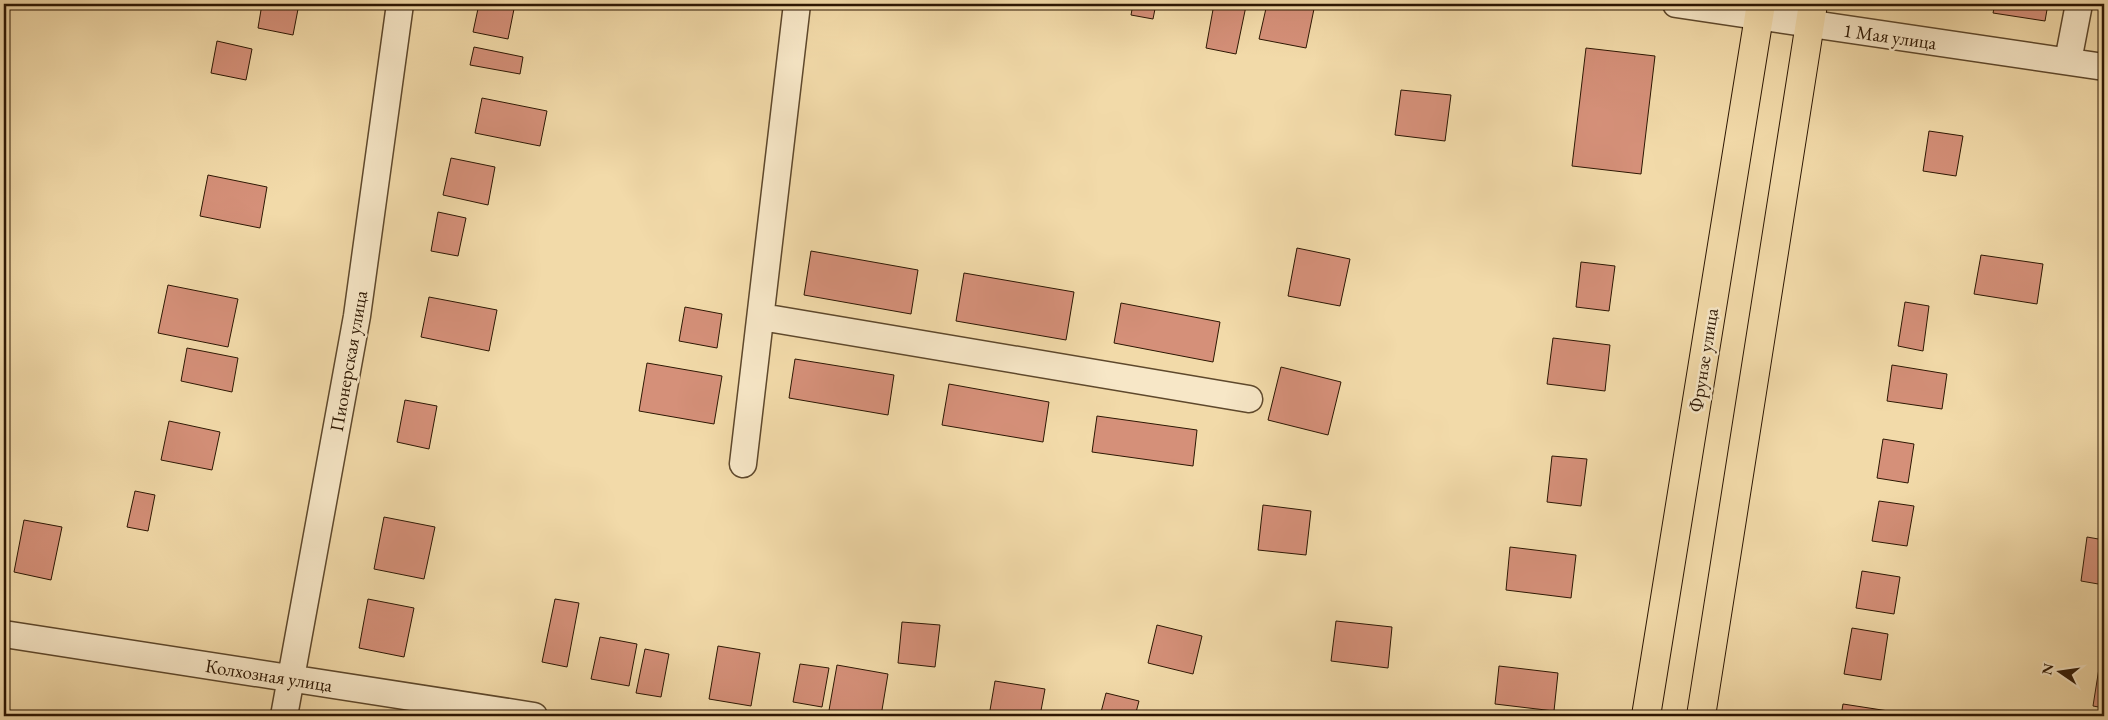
<svg xmlns="http://www.w3.org/2000/svg" width="2108" height="720" viewBox="0 0 2108 720" font-family="'EB Garamond',serif">
	<style>
		.building { fill: #d59079; stroke: #2d1703 }
		.lines { fill: none; stroke-linecap: round; stroke-linejoin: round }
		.minor-casing { stroke: #5e482c; stroke-width: 29 }
		.primary-casing { stroke: #2d1703; stroke-width: 30 }
		.minor { stroke: #f7e7c7; stroke-width: 26 }
		.primary { stroke: #f2daa9; stroke-width: 28 }
		.labels { text-anchor: middle; stroke-width: 5; stroke-linejoin: round; paint-order: stroke }
		.street-label { font-size: 19px; fill: #2d1703; stroke: #f7e7c7 }
	</style>
	<rect width="100%" height="100%" fill="#f2daa9"/>
	<filter id="stains"><feTurbulence type="fractalNoise" baseFrequency=".004" numOctaves="4"/><feColorMatrix values="0 0 0 0 .2 0 0 0 0 .09 0 0 0 0 .02 0 0 0 .5 -.17"/></filter>
	<radialGradient id="worn" r=".72"><stop offset=".6" stop-color="#630" stop-opacity="0"/><stop offset="1" stop-color="#630" stop-opacity=".3"/></radialGradient>
	<path class="building" d="M262 4H299L293 35 258 28Z
		M479 4H515L508 39 473 32Z
		M1133 4H1156L1153 19 1131 15Z
		M1214 4 1246 6 1236 54 1206 48Z
		M1267 4H1315L1306 48 1259 39Z
		M1995 4H2048L2045 21 1993 13Z
		M217 41 252 49 246 80 211 73Z
		M474 47 523 57 520 74 470 65Z
		M1586 48 1655 56 1641 174 1572 166Z
		M1401 90 1451 95 1445 141 1395 135Z
		M482 98 547 111 540 146 475 133Z
		M1929 131 1963 136 1956 176 1923 171Z
		M451 158 495 167 488 205 443 195Z
		M208 175 267 187 260 228 200 216Z
		M438 212 466 218 458 256 431 251Z
		M1297 248 1350 259 1340 306 1288 296Z
		M811 251 918 270 911 314 804 295Z
		M1981 255 2043 264 2037 304 1974 294Z
		M1581 262 1615 266 1609 311 1576 307Z
		M964 273 1074 292 1066 340 956 321Z
		M168 285 238 299 228 347 158 333Z
		M429 297 497 310 489 351 421 337Z
		M1905 302 1929 306 1923 351 1898 346Z
		M1121 303 1220 322 1213 362 1114 343Z
		M685 307 722 314 717 348 679 341Z
		M1553 338 1610 345 1605 391 1547 384Z
		M187 348 238 358 232 392 181 381Z
		M795 359 894 375 888 415 789 398Z
		M647 363 722 376 714 424 639 411Z
		M1892 365 1947 374 1942 409 1887 401Z
		M1281 367 1341 382 1328 435 1268 420Z
		M949 384 1049 402 1043 442 942 425Z
		M405 400 437 406 429 449 397 442Z
		M1097 416 1197 430 1193 466 1092 452Z
		M169 421 220 432 212 470 161 460Z
		M1883 439 1914 444 1908 483 1877 478Z
		M1552 456 1587 459 1581 506 1547 502Z
		M135 491 155 495 148 531 127 527Z
		M1879 501 1914 506 1907 546 1872 541Z
		M1263 505 1311 511 1306 555 1258 550Z
		M384 517 435 527 424 579 374 569Z
		M24 520 62 527 51 580 14 572Z
		M2087 537 2104 540V585L2081 581Z
		M1510 547 1576 555 1571 598 1506 590Z
		M1862 571 1900 577 1894 614 1856 608Z
		M368 599 414 608 404 657 359 648Z
		M555 599 579 603 567 667 542 662Z
		M1336 621 1392 627 1388 668 1331 661Z
		M902 622 940 625 935 667 898 663Z
		M1157 625 1202 636 1193 674 1148 663Z
		M1852 628 1888 634 1881 680 1844 674Z
		M600 637 637 644 629 686 591 679Z
		M2103 643H2104V708L2093 706Z
		M718 646 760 653 751 706 709 699Z
		M645 649 669 654 661 697 636 693Z
		M800 664 829 668 822 707 793 702Z
		M837 665 888 674 881 716H828Z
		M1499 666 1558 673 1554 711 1495 704Z
		M995 681 1045 689 1040 716H989Z
		M1106 693 1139 701 1135 716H1100Z
		M1843 704 1895 712 1894 716H1841Z"/>
	<g class="lines">
		<defs>
			<path id="minor" d="M1676 4 2104 67
				M2068 61 2079 4
				M762 317 1249 399
				M743 464 797 4
				M4 634 534 716
				M284 716 357 316 400 4"/>
			<path id="primary" d="M1646 716 1761 4
				M1701 716 1813 4"/>
		</defs>
		<use href="#minor" class="minor-casing"/>
		<use href="#primary" class="primary-casing"/>
		<use href="#minor" class="minor"/>
		<use href="#primary" class="primary"/>
	</g>
	<g class="labels">
		<g class="street-label">
			<text transform="translate(1890 36) rotate(8)" y="7">1 Мая улица</text>
			<text transform="translate(1703 360) rotate(-81)" y="7">Фрунзе улица</text>
			<text transform="translate(348 361) rotate(-80)" y="7">Пионерская улица</text>
			<text transform="translate(269 675) rotate(9)" y="7">Колхозная улица</text>
		</g>
	</g>
	<rect width="2108" height="720" fill="none" stroke="#f2daa9" stroke-width="20"/>
	<rect x="5" y="5" width="2098" height="710" fill="none" stroke="#2d1703" stroke-width="2.5"/>
	<rect x="10" y="10" width="2088" height="700" fill="none" stroke="#2d1703"/>
	<g transform="translate(2060 672) rotate(283)" stroke="#f7e7c7" stroke-width="4" paint-order="stroke">
	<path d="M0-4L9 19L0 12L-9 19Z" fill="#2d1703"/>
	<text y="-8" font-size="14" font-weight="bold" text-anchor="middle" fill="#2d1703">N</text>
	</g>
	<rect width="100%" height="100%" filter="url(#stains)"/>
	<rect width="100%" height="100%" fill="url(#worn)"/>
</svg>
